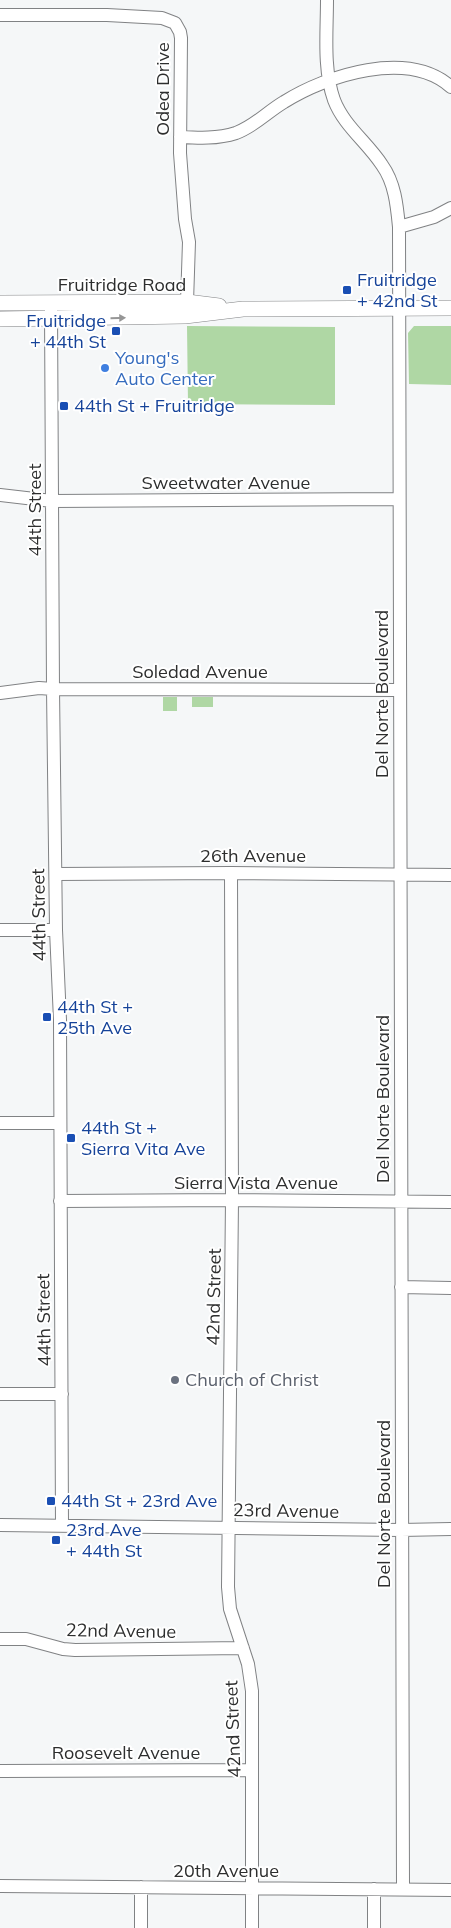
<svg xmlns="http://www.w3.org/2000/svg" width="451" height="1928" viewBox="0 0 451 1928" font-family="Mulish,sans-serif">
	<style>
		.green { fill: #afd7a4 }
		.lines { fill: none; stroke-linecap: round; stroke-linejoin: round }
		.minor-casing { stroke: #808284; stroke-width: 14 }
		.major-casing { stroke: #808284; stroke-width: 16 }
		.minor { stroke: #fff; stroke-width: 12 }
		.major { stroke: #fff; stroke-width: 15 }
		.oneway { fill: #969696 }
		.transit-dot { fill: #1a4fb4; stroke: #fff; stroke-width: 2 }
		.shop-dot { fill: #3f7fe0; stroke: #fff; stroke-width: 2 }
		.worship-dot { fill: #6b7280; stroke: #fff; stroke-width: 2 }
		.labels { text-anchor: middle; stroke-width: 4; stroke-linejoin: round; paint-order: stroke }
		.street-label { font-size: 18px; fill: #2d2e2e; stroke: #fff }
		.transit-label { font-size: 18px; fill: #164399; stroke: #fff; text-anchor: start }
		.shop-label { font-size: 18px; fill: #366cbe; stroke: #fff; text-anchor: start }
		.worship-label { font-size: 18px; fill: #5b616d; stroke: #fff; text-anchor: start }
	</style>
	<rect width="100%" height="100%" fill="#f5f7f8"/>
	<path class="green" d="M187 326 335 327V405L188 404Z
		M414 326H451V385L409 384 408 333Z
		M163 697H177V711H163Z
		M192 697H213V707H192Z"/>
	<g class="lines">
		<defs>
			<path id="minor" d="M327 0C327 32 323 69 334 100 344 126 367 142 382 165 395 183 397 206 399 227L403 1889
				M0 15H107L162 18 175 23 180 32 181 38 180 153 185 219 189 242 187 302
				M180 137C199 138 217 139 236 133 255 126 267 112 284 102 327 75 408 49 451 87
				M399 227 434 217 451 208
				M51 309 53 689 56 930 60 1020 62 1526
				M0 495 52 501 399 499
				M0 693 39 688 53 689 400 690
				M231 873 232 1200 228 1587 230 1609 248 1664 252 1691V1928
				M56 874 231 873 451 875
				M0 930H56
				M0 1123H60
				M60 1201 232 1200 451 1202
				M401 1287 451 1288
				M0 1394H62
				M0 1525 401 1530 451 1529
				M0 1639H26L63 1649 75 1650 243 1648
				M0 1771 252 1770
				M0 1886 451 1890
				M374 1889V1928
				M141 1928V1887"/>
			<path id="major" d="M0 303 187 302 219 306
				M0 319 185 316 243 309 451 308"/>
		</defs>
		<use href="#minor" class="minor-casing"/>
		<use href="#major" class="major-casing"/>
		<use href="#minor" class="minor"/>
		<use href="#major" class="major"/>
	</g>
	<defs><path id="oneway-solid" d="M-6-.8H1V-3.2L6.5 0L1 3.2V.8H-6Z" transform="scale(1.25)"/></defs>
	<use class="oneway" href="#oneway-solid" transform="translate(118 318) rotate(-1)"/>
	<g class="transit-dot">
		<rect x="342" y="285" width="10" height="10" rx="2.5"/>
		<rect x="111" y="326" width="10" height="10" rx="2.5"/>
		<rect x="59" y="401" width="10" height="10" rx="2.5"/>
		<rect x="42" y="1012" width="10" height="10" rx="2.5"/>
		<rect x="66" y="1133" width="10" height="10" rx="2.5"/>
		<rect x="46" y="1496" width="10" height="10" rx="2.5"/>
		<rect x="51" y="1535" width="10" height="10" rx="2.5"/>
	</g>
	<circle class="shop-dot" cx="105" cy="368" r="5"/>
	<circle class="worship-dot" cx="175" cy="1380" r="5"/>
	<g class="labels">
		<g class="street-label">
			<text transform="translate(163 89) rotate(-90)" y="6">Odea Drive</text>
			<text x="122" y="291">Fruitridge Road</text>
			<text x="226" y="489">Sweetwater Avenue</text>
			<text transform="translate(35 510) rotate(-90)" y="6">44th Street</text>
			<text x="200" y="678">Soledad Avenue</text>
			<text transform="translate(382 694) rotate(-90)" y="6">Del Norte Boulevard</text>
			<text x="253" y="862">26th Avenue</text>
			<text transform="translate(39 915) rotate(-91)" y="6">44th Street</text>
			<text transform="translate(383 1099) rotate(-90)" y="6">Del Norte Boulevard</text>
			<text x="256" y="1189">Sierra Vista Avenue</text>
			<text transform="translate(214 1297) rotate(-89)" y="6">42nd Street</text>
			<text transform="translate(44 1320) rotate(-91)" y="6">44th Street</text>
			<text transform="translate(384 1504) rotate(-90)" y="6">Del Norte Boulevard</text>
			<text transform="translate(286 1511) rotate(1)" y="6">23rd Avenue</text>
			<text transform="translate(121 1631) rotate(1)" y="6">22nd Avenue</text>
			<text transform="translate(233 1729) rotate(-92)" y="6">42nd Street</text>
			<text x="126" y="1759">Roosevelt Avenue</text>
			<text x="226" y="1877">20th Avenue</text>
		</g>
		<g class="transit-label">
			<text x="357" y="286">Fruitridge<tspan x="357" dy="21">+ 42nd St</tspan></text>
			<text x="106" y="327" text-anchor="end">Fruitridge<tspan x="106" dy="21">+ 44th St</tspan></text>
			<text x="74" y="412">44th St + Fruitridge</text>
			<text x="57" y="1013">44th St +<tspan x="57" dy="21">25th Ave</tspan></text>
			<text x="81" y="1134">44th St +<tspan x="81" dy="21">Sierra Vita Ave</tspan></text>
			<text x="61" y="1507">44th St + 23rd Ave</text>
			<text x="66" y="1536">23rd Ave<tspan x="66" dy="21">+ 44th St</tspan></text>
		</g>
		<g class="shop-label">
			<text x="115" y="364">Young's<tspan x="115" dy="21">Auto Center</tspan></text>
		</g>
		<g class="worship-label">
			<text x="185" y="1386">Church of Christ</text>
		</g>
	</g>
</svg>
